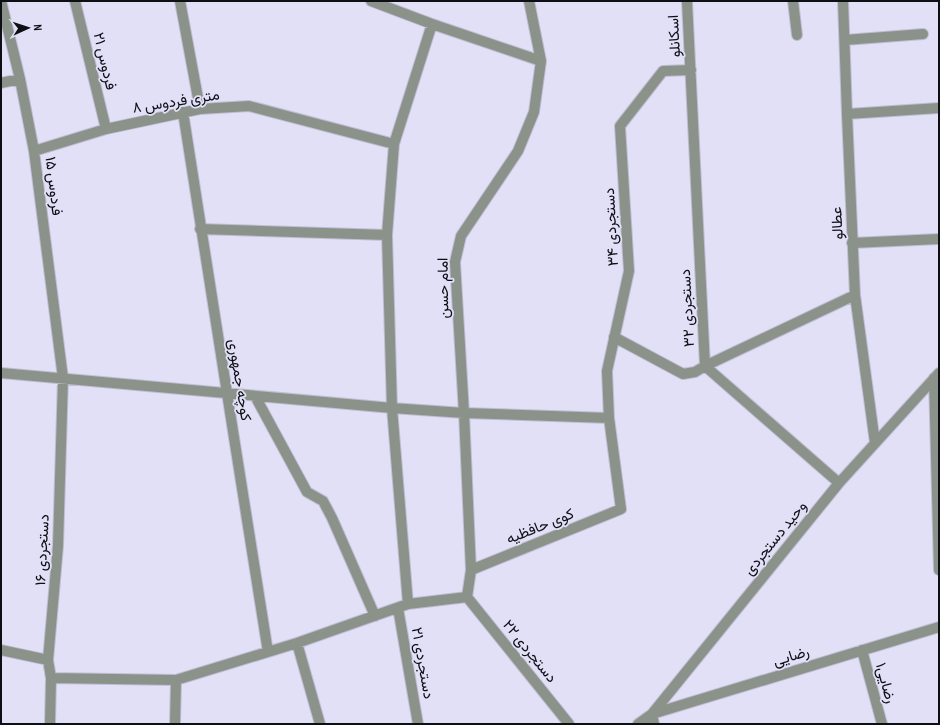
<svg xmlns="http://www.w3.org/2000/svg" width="940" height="725" viewBox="0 0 940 725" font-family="'PT Sans Narrow',Vazirmatn,sans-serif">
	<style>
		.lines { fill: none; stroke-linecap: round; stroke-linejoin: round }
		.minor-casing { stroke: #bfbed3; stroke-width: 12 }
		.minor { stroke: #8b928a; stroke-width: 10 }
		.labels { text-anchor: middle; stroke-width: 3.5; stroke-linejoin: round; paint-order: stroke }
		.street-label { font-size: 15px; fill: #0e0e15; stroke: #e1e0f7 }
	</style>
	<rect width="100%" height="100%" fill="#e1e0f7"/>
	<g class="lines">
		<defs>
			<path id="minor" d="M1 1 20 79 34 151 63 378 58 546 48 660 51 678 50 724
				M75 1 106 129
				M180 1 200 109
				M371 1 432 24 541 61
				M687 1 705 366 839 483
				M793 1 797 35
				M843 1 847 114 855 295 875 443
				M845 40 923 34
				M1 83 20 79
				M183 112C210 292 240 472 268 652
				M847 114 939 108
				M34 151 106 129 200 109 249 106 394 144
				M200 229 387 235
				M852 243 939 239
				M614 337 683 374 695 372 705 366 855 295
				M1 373 392 408 464 413 609 418
				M934 378 939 570
				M255 396 307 492 323 501 332 518 375 616
				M471 570 621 509 609 418 607 371 629 271 620 126 663 71 691 70
				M467 597 471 570 464 413 455 262 461 236 518 151 534 112 541 61 529 1
				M467 597 569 724
				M408 604 392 408 387 235 394 144 432 24
				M398 608 418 724
				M297 643 320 724
				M1 650 48 660
				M862 650 882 724
				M51 678 176 680 297 643 408 604 467 597
				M175 724 176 680
				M638 724 652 714 839 483 939 373
				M654 724 652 714 939 627"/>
		</defs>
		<use href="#minor" class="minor-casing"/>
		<use href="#minor" class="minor"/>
	</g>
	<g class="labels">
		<g class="street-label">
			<text transform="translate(674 36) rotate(-93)" y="5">اسکانلو</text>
			<text transform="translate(105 61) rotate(77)" y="5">فردوس ۲۱</text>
			<text transform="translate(176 101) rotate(-9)" y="5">۸ متری فردوس</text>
			<text transform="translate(54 186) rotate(83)" y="5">فردوس ۱۵</text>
			<text transform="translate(837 223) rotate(-93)" y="5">عطالو</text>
			<text transform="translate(611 227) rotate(-93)" y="5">دستجردی ۳۴</text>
			<text transform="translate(443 288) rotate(-91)" y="5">امام حسن</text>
			<text transform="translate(687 308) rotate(-93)" y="5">دستجردی ۳۲</text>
			<text transform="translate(240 380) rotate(81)" y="5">کوچه جمهوری</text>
			<text transform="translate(540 526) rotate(-22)" y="5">کوی حافظیه</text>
			<text transform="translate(775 538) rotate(-51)" y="5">وحید دستجردی</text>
			<text transform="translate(42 550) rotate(-87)" y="5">دستجردی ۱۶</text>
			<text transform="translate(530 651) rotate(51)" y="5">دستجردی ۲۲</text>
			<text transform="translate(791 656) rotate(-17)" y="5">رضایی</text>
			<text transform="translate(423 663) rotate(80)" y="5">دستجردی ۲۱</text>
			<text transform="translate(886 683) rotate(75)" y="5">رضایی۱</text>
		</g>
	</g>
	<rect width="940" height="725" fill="none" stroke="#0e0e15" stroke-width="4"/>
	<g transform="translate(28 28) rotate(87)" stroke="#e1e0f7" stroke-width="3" paint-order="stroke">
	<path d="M0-3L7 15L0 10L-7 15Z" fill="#0e0e15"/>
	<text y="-6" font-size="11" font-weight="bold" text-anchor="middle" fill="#0e0e15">N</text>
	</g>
</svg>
